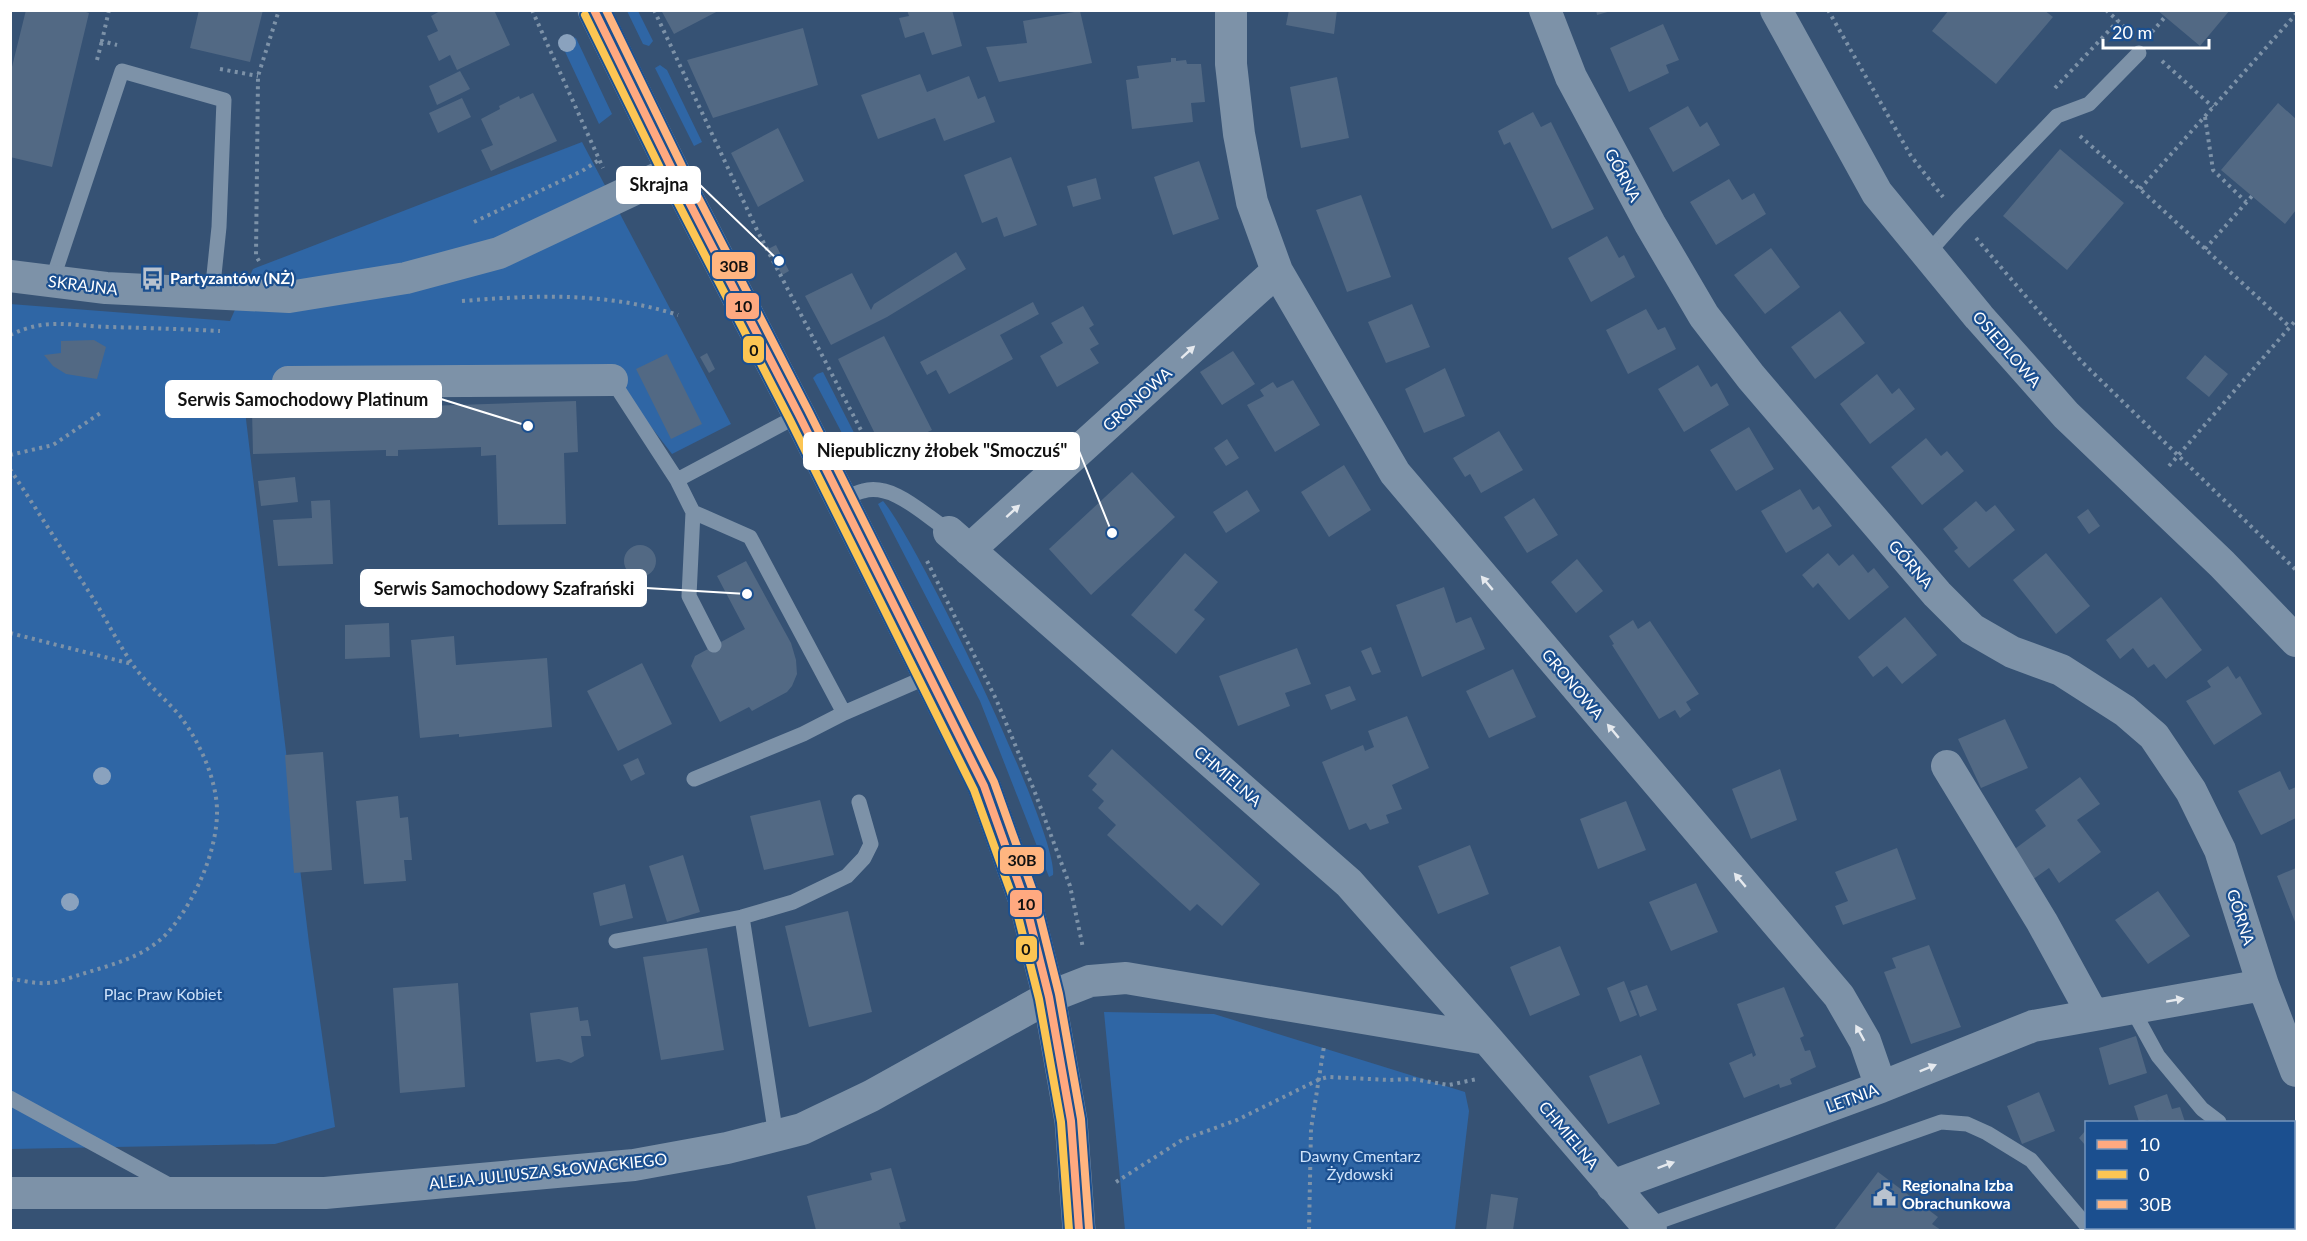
<svg xmlns="http://www.w3.org/2000/svg" width="2307" height="1241" viewBox="0 0 2307 1241" font-family="Lato,sans-serif">
	<style>
		.green { fill: #2f66a5 }
		.building { fill: #526984 }
		.lines { fill: none; stroke-linecap: round; stroke-linejoin: round }
		.path { stroke: #7d92a8; stroke-width: 4; stroke-dasharray: 3 4.5; stroke-linecap: butt }
		.service { stroke: #7d92a8; stroke-width: 15 }
		.minor { stroke: #7d92a8; stroke-width: 32 }
		.secondary { stroke: #798da4; stroke-width: 33 }
		.bus-1-casing { stroke: #1b4f8f; stroke-width: 12 }
		.bus-2-casing { stroke: #1b4f8f; stroke-width: 12 }
		.bus-3-casing { stroke: #1b4f8f; stroke-width: 12 }
		.bus-1 { stroke: #ffa980; stroke-width: 8 }
		.bus-2 { stroke: #fcc553; stroke-width: 8 }
		.bus-3 { stroke: #ffb580; stroke-width: 8 }
		.tree { fill: #8aa2be }
		.oneway { fill: #e5e9ee }
		.labels { text-anchor: middle; stroke-width: 4.5; stroke-linejoin: round; paint-order: stroke }
		.street-label { font-size: 16px; fill: #fff; stroke: #1b4f8f }
		.poi-label { font-size: 16px; font-weight: bold; fill: #fff; stroke: #1b4f8f; text-anchor: start }
		.park-label { font-size: 16px; fill: #cfe3fa; stroke: #1b4f8f }
		.leader { fill: none; stroke: #fff; stroke-width: 2 }
		.callout-dot { fill: #fff; stroke: #1b4f8f; stroke-width: 2 }
		.callout { fill: #fff; stroke: #fff; stroke-width: 2 }
		.callout-label { font-size: 18px; text-anchor: middle; font-weight: bold; fill: #111 }
		.line-badge { stroke: #1b4f8f; stroke-width: 2 }
		.pale-badge-label { font-size: 16px; text-anchor: middle; font-weight: bold; fill: #111 }
	</style>
	<rect width="100%" height="100%" fill="#365274"/>
	<path class="green" d="M627 11H638L653 41 649 46 643 44Z
		M567 35 576 38 612 114 599 124 560 41Z
		M660 65 667 70 702 142 694 146 655 68Z
		M582 142 731 424 672 454 618 384 242 386 309 943 335 1127 275 1144 11 1149 10 304 230 321 253 269Z
		M823 372 872 468 855 458 813 378 817 374Z
		M883 501C916 538 1059 834 1053 875L1049 877 980 701 878 504Z
		M1104 1012 1214 1014 1465 1092 1469 1111 1455 1230H1125Z"/>
	<path class="building" d="M26 10H80L89 13 52 167 10 157V75Z
		M199 10H263L250 62 190 48Z
		M442 10H494L510 45 457 70 450 55 439 61 427 36 438 31 431 16Z
		M661 10H720L674 34Z
		M907 10H952L962 46 932 55 924 32 905 38 899 18 909 16Z
		M1289 10H1337L1334 34 1286 25Z
		M1596 10H1611V11L1597 15Z
		M1949 10H2044L2053 17 1996 84 1932 31Z
		M2157 10H2230L2200 46Z
		M1080 11 1092 63 999 82 986 47 1027 43 1023 21Z
		M1663 24 1679 60 1666 65 1669 73 1629 92 1610 48Z
		M803 28 818 85 713 118 687 60Z
		M1171 58H1176V61L1186 60 1187 64H1201L1205 102 1191 103 1193 122 1132 129 1126 80 1139 78 1137 66 1171 62Z
		M460 71 470 89 437 105 429 86Z
		M920 74 927 92 969 76 978 99 985 96 995 122 944 141 935 118 878 139 861 95Z
		M1337 77 1349 138 1301 148 1290 87Z
		M533 93 557 141 491 171 481 150 493 145 481 119 500 109 499 106 519 96 520 99Z
		M462 98 471 117 438 133 429 113Z
		M2278 103 2296 119V210L2285 224 2221 170Z
		M1688 106 1700 127 1707 122 1720 145 1673 172 1649 128Z
		M1533 112 1541 127 1551 122 1594 209 1552 229 1510 142 1504 145 1498 131Z
		M778 128 804 181 758 207 731 153Z
		M2060 149 2124 203 2067 270 2003 216Z
		M1011 157 1037 225 1004 237 997 217 982 223 964 175Z
		M1199 161 1219 219 1173 235 1154 177Z
		M1096 178 1101 199 1073 207 1067 186Z
		M1729 179 1742 200 1754 193 1766 214 1716 245 1690 202Z
		M1361 195 1391 277 1347 292 1316 210Z
		M1607 236 1619 258 1624 255 1635 277 1591 302 1568 258Z
		M776 245 789 271 782 275 768 249Z
		M1771 248 1800 287 1765 314 1734 275Z
		M956 252 966 269 887 317 831 345 805 296 852 273 871 310 874 304Z
		M1033 302 1039 314 1000 335 1013 359 949 394 936 370 927 375 920 362Z
		M1412 304 1430 347 1386 363 1368 322Z
		M1083 306 1094 325 1089 328 1099 344 1090 349 1099 363 1057 387 1040 356 1063 343 1051 323Z
		M1646 309 1658 330 1665 327 1676 349 1628 374 1606 330Z
		M1840 311 1865 343 1815 379 1791 347Z
		M884 336 932 430 919 436 923 444 906 453 902 445 885 454 838 359Z
		M94 340 106 347 97 379 66 374 53 366 44 355 61 353V341Z
		M1233 351 1255 384 1222 405 1200 372Z
		M707 353 715 369 709 373 700 357Z
		M667 354 702 424 671 439 636 369Z
		M2205 355 2228 374 2209 397 2186 378Z
		M1698 365 1711 387 1717 383 1729 405 1684 432 1658 389Z
		M1445 368 1465 416 1424 433 1405 389Z
		M1877 374 1892 394 1899 388 1915 409 1870 444 1840 404Z
		M1293 380 1320 425 1275 452 1247 405 1264 396 1260 390 1273 382 1277 388Z
		M327 394V409H352L353 401H365L366 408 576 401 578 452 564 453 566 524 498 525 496 455 481 456V447L398 450V456H386V450L253 454 252 410 301 409V395Z
		M1749 427 1774 469 1736 491 1710 450Z
		M1499 431 1523 470 1481 493 1470 474 1465 477 1453 458Z
		M1926 438 1941 456 1947 451 1964 471 1922 505 1891 467Z
		M1227 439 1239 458 1226 466 1214 448Z
		M1344 465 1371 510 1329 537 1301 492Z
		M1132 472 1175 517 1091 595 1049 549Z
		M295 477 298 502 261 506 258 481Z
		M1800 489 1813 510 1819 506 1832 526 1786 553 1761 511Z
		M1247 490 1260 511 1226 533 1213 512Z
		M1534 498 1558 535 1527 553 1504 517Z
		M330 500 333 564 278 566 273 520 312 518 311 501Z
		M1976 501 1986 512 1995 505 2015 530 1969 568 1954 551 1958 548 1943 529Z
		M2088 509 2100 526 2089 534 2077 517Z
		M624 561a16 16 0 1 1 32 0a16 16 0 1 1-32 0Z
		M1185 553 1218 582 1194 610 1205 619 1176 654 1131 615Z
		M1828 553 1839 566 1853 554 1868 573 1874 568 1889 587 1849 620 1818 583 1813 588 1802 575Z
		M2046 553 2090 606 2056 634 2013 580Z
		M1577 559 1603 591 1576 613 1551 582Z
		M746 561 791 643 796 660 797 674 792 686 787 692 752 711 749 707 720 722 691 666 695 656 745 629 717 576Z
		M1444 587 1456 623 1471 617 1485 649 1422 677 1396 605Z
		M2161 597 2202 650 2166 679 2154 664 2148 668 2133 648 2120 659 2106 640Z
		M1905 617 1937 655 1902 684 1887 666 1873 677 1858 657Z
		M1633 620 1638 629 1650 621 1699 694 1686 702 1691 710 1680 718 1675 710 1659 719 1612 645 1614 644 1609 636Z
		M389 623 390 657 345 659V625Z
		M454 636 456 665 547 658 552 727 459 737V734L420 738 411 640Z
		M1371 647 1381 672 1372 675 1361 651Z
		M1297 648 1311 684 1285 693 1290 706 1238 726 1219 676Z
		M642 663 672 724 618 751 587 691Z
		M2228 666 2236 679 2240 676 2262 714 2214 745 2186 701 2211 687 2207 681Z
		M1513 669 1536 717 1489 738 1466 691Z
		M1350 686 1356 700 1331 710 1325 695Z
		M1407 716 1429 768 1392 785 1402 809 1386 815 1389 823 1370 830 1366 823 1349 830 1322 762 1363 745 1365 751 1374 747 1368 731Z
		M2005 719 2028 768 1981 788 1958 739Z
		M1112 749 1260 884 1222 926 1197 904 1190 911 1107 835 1116 825 1098 808 1104 801 1092 790 1097 784 1088 776Z
		M323 752 332 870 294 873 285 755Z
		M638 758 645 774 631 781 623 765Z
		M1780 769 1797 820 1751 839 1732 789Z
		M2280 771 2289 790 2296 787V818L2261 835 2238 791Z
		M2080 777 2100 804 2077 820 2101 852 2059 883 2049 868 2032 880 2012 851 2046 826 2035 810Z
		M398 796 400 818 408 817 412 860H404L406 881 364 884 356 801Z
		M820 800 834 855 764 870 750 816Z
		M1626 801 1646 850 1598 869 1580 819Z
		M1470 845 1489 894 1438 914 1418 866Z
		M1897 848 1916 899 1843 925 1835 906 1848 901 1835 872Z
		M683 855 700 912 667 922 649 866Z
		M2296 868V921L2295 922 2277 876Z
		M1696 883 1718 932 1671 951 1649 902Z
		M625 884 633 918 600 926 593 893Z
		M2158 891 2190 936 2148 964 2115 920Z
		M848 911 872 1012 809 1027 785 926Z
		M1929 945 1961 1027 1911 1044 1884 972 1896 968 1892 958Z
		M1560 946 1580 995 1530 1016 1510 967Z
		M707 948 724 1050 661 1060 643 957Z
		M1624 981 1637 1015 1620 1022 1607 988Z
		M458 983 465 1087 400 1093 393 988Z
		M1647 985 1657 1010 1640 1017 1630 991Z
		M1784 987 1804 1036 1800 1038 1805 1051 1810 1050 1816 1067 1790 1079 1792 1084 1780 1088 1779 1084 1744 1098 1729 1063 1752 1053 1753 1057 1756 1055 1737 1004Z
		M578 1007 580 1021 588 1020 591 1036H581L584 1056 571 1063 559 1059 536 1062 530 1013Z
		M2136 1036 2147 1073 2109 1085 2099 1048Z
		M1641 1055 1660 1104 1608 1124 1589 1076Z
		M2039 1092 2055 1131 2022 1144 2007 1106Z
		M2167 1094 2172 1109 2180 1107 2185 1122H2149L2148 1120 2139 1122 2134 1106Z
		M2086 1130V1146L2079 1138Z
		M891 1168 906 1221 899 1223 901 1230H852L851 1229 816 1230 807 1196 872 1180 870 1173Z
		M1878 1172 1938 1217 1932 1224 1941 1230H1834Z
		M1491 1194 1518 1198 1513 1230H1486Z
		M2164 1228H2227L2228 1230H2166Z"/>
	<g class="lines">
		<path class="path" d="M109 10 102 41 117 45
			M532 10 603 168
			M654 10 756 228 878 463
			M1828 10 1911 156 1943 197
			M2106 10 2128 30
			M2152 32 2165 17
			M97 60 102 41
			M2162 61 2213 107
			M220 69 258 76
			M2055 88 2118 21
			M2205 117 2213 170 2246 202
			M2080 136 2140 189 2290 327
			M2140 189 2296 14
			M474 222 582 171 599 160
			M1976 238 2082 362 2296 570
			M2205 249 2252 196
			M259 261 256 256 258 76 279 10
			M462 301C535 295 607 292 678 315
			M10 335C48 317 71 326 110 327 147 328 183 329 220 331
			M10 455 53 445 102 412
			M2169 466 2296 320
			M10 469C37 510 63 551 89 592 104 615 116 640 131 662 144 682 165 698 180 716 199 741 216 778 217 809 218 849 196 899 170 930 148 956 114 964 82 974 71 977 58 983 47 983 35 984 22 980 10 979
			M927 561 996 699 1034 790 1070 886 1083 948
			M10 633 132 664
			M1116 1182 1182 1140 1237 1120 1320 1079 1328 1077 1389 1080 1412 1079 1449 1085 1477 1079
			M1309 1230 1311 1129 1324 1046"/>
		<path class="service" d="M1927 254 1959 218 2057 116 2089 104 2139 53
			M52 281 122 71 224 100 219 227 212 294
			M612 380 677 480 693 512 689 596 714 645
			M677 480 799 415
			M841 500C848 497 855 493 863 491 891 483 920 511 942 526
			M693 512 750 537 844 713 803 734 694 779
			M844 713 929 676
			M742 917 776 1136
			M616 941 742 917 793 902 847 876 864 858 871 844 859 802
			M2131 1007 2158 1056 2202 1109 2219 1122
			M10 1098 171 1186
			M2294 1148H2296
			M1646 1226 1941 1122 1967 1124 1987 1133 2031 1160 2086 1225"/>
		<path class="minor" d="M1231 10V64L1239 134 1252 202 1277 271 1395 473 1839 996 1865 1041 1881 1087
			M1545 10 1571 77 1650 224 1704 316 1751 377 1937 594 1972 629 2012 652 2061 670 2125 711 2154 736 2191 791 2220 850 2263 985 2296 1071
			M1776 10 1877 193 1979 317 2066 415 2222 564 2296 641
			M10 276 106 288 289 297 406 278 499 253 673 171
			M288 382 612 380
			M949 532 1349 883 1487 1039 1651 1230
			M969 550 1277 271
			M1947 766 2042 922 2093 1015
			M1612 1186 1881 1087 2033 1026 2263 985
			M10 1193H325L634 1165 727 1148 802 1129 871 1096 1049 997 1090 981 1126 978 1487 1039"/>
		<path class="secondary" d="M594 10 673 171 799 415 984 786 1025 901 1049 997 1071 1121 1079 1230"/>
		<defs>
			<path id="bus-1" d="M594 10 673 171 799 415 984 786 1025 901 1049 997 1071 1121 1079 1230"/>
			<path id="bus-2" d="M585 15 664 176 790 420 974 790 1015 904 1039 999 1061 1122 1069 1230"/>
			<path id="bus-3" d="M606 10 682 166 808 410 994 782 1035 897 1059 994 1081 1119 1089 1229"/>
		</defs>
		<use href="#bus-1" class="bus-1-casing"/>
		<use href="#bus-2" class="bus-2-casing"/>
		<use href="#bus-3" class="bus-3-casing"/>
		<use href="#bus-1" class="bus-1"/>
		<use href="#bus-2" class="bus-2"/>
		<use href="#bus-3" class="bus-3"/>
	</g>
	<g class="tree">
		<circle cx="567" cy="43" r="9"/>
		<circle cx="102" cy="776" r="9"/>
		<circle cx="70" cy="902" r="9"/>
	</g>
	<defs><path id="oneway-solid" d="M-6-.8H1V-3.2L6.5 0L1 3.2V.8H-6Z" transform="scale(1.5)"/></defs>
	<g class="oneway">
		<use href="#oneway-solid" transform="translate(1188 352) rotate(-42)"/>
		<use href="#oneway-solid" transform="translate(1013 511) rotate(-42)"/>
		<use href="#oneway-solid" transform="translate(1487 583) rotate(-130)"/>
		<use href="#oneway-solid" transform="translate(1613 731) rotate(-130)"/>
		<use href="#oneway-solid" transform="translate(1740 880) rotate(-130)"/>
		<use href="#oneway-solid" transform="translate(2175 1000) rotate(-10)"/>
		<use href="#oneway-solid" transform="translate(1860 1033) rotate(-119)"/>
		<use href="#oneway-solid" transform="translate(1928 1068) rotate(-22)"/>
		<use href="#oneway-solid" transform="translate(1666 1165) rotate(-20)"/>
	</g>
	<defs>
		<symbol id="bus-bare" viewBox="-9 -9 18 18"><path d="M-5-6H5V4H4V6H2V4H-2V6H-4V4H-5ZM-3.5-4V0h7V-4ZM-3.5 1.2v1.5H-2V1.2ZM2 1.2v1.5H3.5V1.2Z" fill="#b9c2ce" stroke="#1b4f8f" stroke-width="2.5" paint-order="stroke"/></symbol>
		<symbol id="civic-bare" viewBox="-9 -9 18 18"><path d="M-.6-6.5H3V-4.5H.6V-3L4-1V1h2V6H-6V1h2V-1L-.6-3ZM-1.2 2.5V6h2.4V2.5Z" fill="#b9c2ce" stroke="#1b4f8f" stroke-width="2.5" paint-order="stroke"/></symbol>
	</defs>
	<g fill-rule="evenodd">
		<use href="#bus-bare" x="136" y="262" width="33" height="33"/>
		<use href="#civic-bare" x="1868" y="1178" width="33" height="33"/>
	</g>
	<g class="labels">
		<g class="street-label">
			<text transform="translate(1623 175) rotate(62)" y="6">GÓRNA</text>
			<text transform="translate(83 285) rotate(7)" y="6">SKRAJNA</text>
			<text transform="translate(2007 349) rotate(49)" y="6">OSIEDLOWA</text>
			<text transform="translate(1137 399) rotate(-42)" y="6">GRONOWA</text>
			<text transform="translate(1911 564) rotate(49)" y="6">GÓRNA</text>
			<text transform="translate(1573 684) rotate(50)" y="6">GRONOWA</text>
			<text transform="translate(1228 776) rotate(41)" y="6">CHMIELNA</text>
			<text transform="translate(2241 917) rotate(72)" y="6">GÓRNA</text>
			<text transform="translate(1852 1098) rotate(-20)" y="6">LETNIA</text>
			<text transform="translate(1569 1135) rotate(50)" y="6">CHMIELNA</text>
			<text transform="translate(548 1171) rotate(-6)" y="6">ALEJA JULIUSZA SŁOWACKIEGO</text>
		</g>
		<g class="poi-label">
			<text x="170" y="284">Partyzantów (NŻ)</text>
			<text x="1902" y="1191">Regionalna Izba<tspan x="1902" dy="18">Obrachunkowa</tspan></text>
		</g>
		<g class="park-label">
			<text x="163" y="1000">Plac Praw Kobiet</text>
			<text x="1360" y="1162">Dawny Cmentarz<tspan x="1360" dy="18">Żydowski</tspan></text>
		</g>
	</g>
	<path class="leader" d="M779 261L700 185M528 426L441 399M1112 533L1079 451M747 594L646 588"/>
	<g class="callout-dot">
		<circle cx="779" cy="261" r="6"/>
		<circle cx="528" cy="426" r="6"/>
		<circle cx="1112" cy="533" r="6"/>
		<circle cx="747" cy="594" r="6"/>
	</g>
	<g class="callout">
		<rect x="617" y="167" width="83" height="36" rx="6"/>
		<rect x="166" y="381" width="275" height="36" rx="6"/>
		<rect x="804" y="433" width="275" height="36" rx="6"/>
		<rect x="361" y="570" width="285" height="36" rx="6"/>
	</g>
	<g class="callout-label">
		<text x="659" y="191">Skrajna</text>
		<text x="303" y="406">Serwis Samochodowy Platinum</text>
		<text x="942" y="457">Niepubliczny żłobek "Smoczuś"</text>
		<text x="504" y="595">Serwis Samochodowy Szafrański</text>
	</g>
	<g class="line-badge">
		<rect x="711" y="251" width="45" height="29" rx="6" fill="#ffb580"/>
		<rect x="725" y="292" width="35" height="28" rx="6" fill="#ffa980"/>
		<rect x="742" y="335" width="23" height="29" rx="6" fill="#fcc553"/>
		<rect x="999" y="846" width="46" height="29" rx="6" fill="#ffb580"/>
		<rect x="1009" y="889" width="34" height="29" rx="6" fill="#ffa980"/>
		<rect x="1015" y="935" width="23" height="28" rx="6" fill="#fcc553"/>
	</g>
	<g class="pale-badge-label">
		<text x="734" y="272">30B</text>
		<text x="743" y="312">10</text>
		<text x="754" y="356">0</text>
		<text x="1022" y="866">30B</text>
		<text x="1026" y="910">10</text>
		<text x="1026" y="955">0</text>
	</g>
	<rect width="2307" height="1241" fill="none" stroke="#ffffff" stroke-width="24"/>
	<rect x="2085" y="1121" width="210" height="108" fill="#1b4f8f" stroke="#7695bc" stroke-width="1.5"/>
	<rect x="2097" y="1140" width="30" height="9" fill="#ffa980" stroke="#7695bc" stroke-width="1.5"/>
	<text x="2139" y="1151" font-size="18" fill="#ffffff">10</text>
	<rect x="2097" y="1170" width="30" height="9" fill="#fcc553" stroke="#7695bc" stroke-width="1.5"/>
	<text x="2139" y="1181" font-size="18" fill="#ffffff">0</text>
	<rect x="2097" y="1200" width="30" height="9" fill="#ffb580" stroke="#7695bc" stroke-width="1.5"/>
	<text x="2139" y="1211" font-size="18" fill="#ffffff">30B</text>
	<path d="M2103 39v9h106v-9" fill="none" stroke="#ffffff" stroke-width="3"/>
	<text x="2112" y="39" font-size="18" fill="#ffffff" stroke="#1b4f8f" stroke-width="4.5" paint-order="stroke">20 m</text>
</svg>
